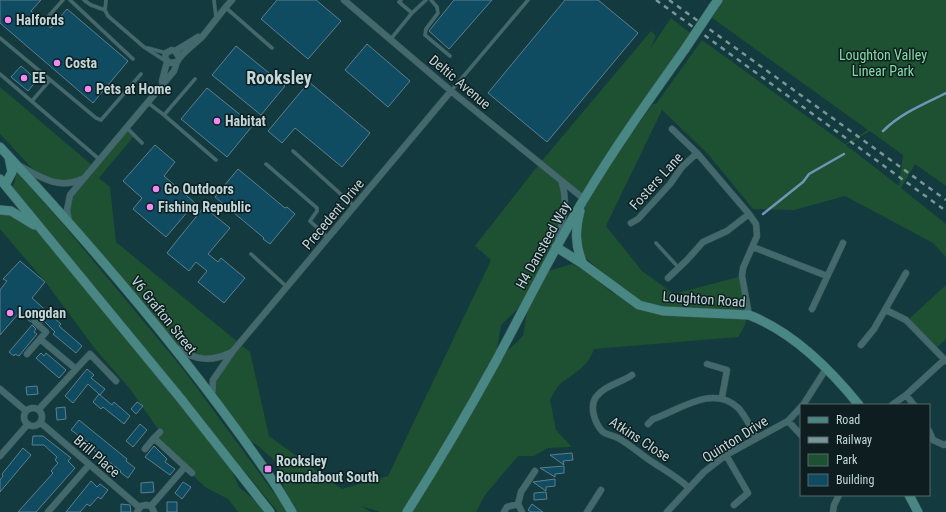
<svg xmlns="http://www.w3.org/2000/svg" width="946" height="512" viewBox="0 0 946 512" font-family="'Roboto Condensed',sans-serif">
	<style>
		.green { fill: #1e5032; fill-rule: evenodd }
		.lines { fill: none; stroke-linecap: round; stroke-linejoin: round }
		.stream { stroke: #7294b6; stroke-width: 2.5 }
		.building { fill: #0f4b61; stroke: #5e7f8e }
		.lane-casing { stroke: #3c575a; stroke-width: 4 }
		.street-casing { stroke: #3c575a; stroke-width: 7 }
		.secondary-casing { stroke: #3c575a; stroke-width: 10 }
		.lane { stroke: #43696d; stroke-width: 3 }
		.street { stroke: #43696d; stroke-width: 6 }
		.secondary { stroke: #488783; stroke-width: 9 }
		.rail { stroke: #7a9699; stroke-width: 2.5; stroke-dasharray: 5 5; stroke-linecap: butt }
		.secondary-bridge-casing { stroke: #3c575a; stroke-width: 10; stroke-linecap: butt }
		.secondary-bridge { stroke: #488783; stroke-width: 9 }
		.poi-dot { fill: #f18af4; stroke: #0e1e20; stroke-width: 1.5 }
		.labels { text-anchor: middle; stroke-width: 3; stroke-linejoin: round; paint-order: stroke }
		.poi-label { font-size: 14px; font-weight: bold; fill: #c2d7d9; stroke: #0e1e20; text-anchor: start }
		.park-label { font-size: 14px; fill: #85dca4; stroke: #0e1e20 }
		.street-label { font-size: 14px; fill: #c2d7d9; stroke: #0e1e20 }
		.district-label { font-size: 18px; font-weight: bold; fill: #c2d7d9; stroke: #0e1e20 }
	</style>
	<rect width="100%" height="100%" fill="#133a3e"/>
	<path class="green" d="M718 0H946V186L915 164 901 188 946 224V257L933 243 845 196 794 210 753 209 708 154 662 110 606 226 642 271 674 294 742 276C747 301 754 314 738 337L594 349C588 367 574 373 560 384 556 388 553 395 550 400L556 430 572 447 548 448 534 456H518L485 495 476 512H380L361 506 371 512H292L284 500V488L276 462 257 445 240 435 212 397V387L232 352 216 360 183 352 69 222 68 202 83 179 76 182 42 179 0 134V87L93 166 126 127 134 136 99 178 110 187 116 242 250 352 269 436 342 489 388 476 491 260 475 246 540 163 651 31 656 36 650 49 671 18 694 36 584 199 562 183 566 196 556 247 542 273 572 264 584 270 613 293 637 304 586 258C580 250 578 236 579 226 581 200 636 128 653 104H656L702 40 845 144 868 130 708 15ZM870 131 903 155 899 186 846 145ZM529 298 523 336 495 362 501 325Z
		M16 171 62 223 183 369 288 512H278L12 188 15 181Z
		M0 210 46 235 224 453 239 487 269 512H238L228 499 205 487 154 438 160 432 130 389 95 349 47 284 0 229Z
		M946 285V339L934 350 909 319Z"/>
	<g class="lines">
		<path class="stream" d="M883 131C901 113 924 104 946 93
			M763 214 803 182 809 174 844 154"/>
	</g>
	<path class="building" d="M0 0H41L31 11 51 28 67 9 128 61 93 103 0 23Z
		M277 0H316L341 21 308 59 261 19Z
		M454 0H492L449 49 429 31Z
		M565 0H598L638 33 547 142 488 93Z
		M367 44 410 81 388 107 345 70Z
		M236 46 285 86 261 115 212 75Z
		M21 66 37 80 28 91 11 77Z
		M309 82 370 133 342 167 295 128 282 143 268 131Z
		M207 88 253 125 227 157 181 119Z
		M155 145 175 162 164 176 195 203 166 237 133 209 142 198 123 181Z
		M238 169 285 208 287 207 295 214 270 244 263 239 264 238 215 197Z
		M204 207 230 228 208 254 218 262 221 258 245 278 224 303 198 282 207 271 196 262 189 271 167 253Z
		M20 261 45 282 32 298 61 324 59 326 82 346 76 353 53 334 55 332 44 321 42 323 34 318 31 322 19 313 0 335V290L7 281 3 279Z
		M32 325 36 329 34 332 37 334 19 356 15 354 14 356 9 352Z
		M41 353 44 356 46 353 66 370 59 378 36 358Z
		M87 369 94 375 91 378 105 389 100 395 88 384 73 403 65 396Z
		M37 386 38 394 27 395 26 387Z
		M99 394 112 405 114 402 130 416 124 424 103 407 101 409 93 402Z
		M137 402 143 406 136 414 131 409Z
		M65 407 66 419 57 420 56 408Z
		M79 420 127 459 126 461 135 468 128 478 120 472 121 471 91 448 93 446 71 430Z
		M140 424 147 430 133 447 126 441Z
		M33 436H43L71 458 68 461 75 468 36 512H18L53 473 51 471 58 463 55 460 57 457 44 445H32Z
		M154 446 167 459 165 462 175 469 170 475 145 457Z
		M23 448 31 455 0 492V480L3 476 2 474Z
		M572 453 573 460 563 461 564 465 550 455Z
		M564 466V473L555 474V477L540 468Z
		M555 479V486L546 487V491L533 482Z
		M91 481 97 487 100 484 108 490 101 499 98 497 90 506 87 504 80 512H66Z
		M153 482 154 492 141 493V483Z
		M183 482 191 487 182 499 175 493Z
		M546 492 547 499 534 500V493Z
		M167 502H177V512H167Z
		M121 504 130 505 131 512H121Z
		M532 504 543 512H531L528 510Z"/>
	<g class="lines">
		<defs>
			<path id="lane" d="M70 0 133 59
				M84 0 91 5 105 10
				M106 0 105 10 108 16 144 47 164 60
				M214 0 216 17
				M401 0 399 2 412 13
				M431 0 437 7 438 13 426 29 425 35 450 56
				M225 7 272 48
				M46 19 63 0
				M0 38 96 118 101 120 141 74
				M390 40 412 13 426 0
				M148 48 166 53
				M0 74 99 159
				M451 91 528 0
				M32 101 50 80
				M147 102 164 115 195 79
				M164 115 216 160
				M126 127 142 143
				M293 151 355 207
				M266 164 317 208V211L310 221 328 238
				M656 243 678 267
				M251 254 287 287"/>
			<path id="street" d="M344 0 451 91 584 199
				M175 51 198 37
				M179 57 175 51 172 50 166 53 165 58 169 63 177 62C182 52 194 45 202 37 212 25 221 12 232 0
				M162 81 167 62
				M672 129 697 153 749 214 756 224 757 236 743 268 742 276 749 315
				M20 166C40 177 59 190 82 179
				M69 222 67 210 70 195 174 71 177 62
				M631 223 638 219 670 184 682 167 697 153
				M558 238C564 217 568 204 562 183
				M753 247 827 276
				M668 278 687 260 703 242 727 231 749 214
				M812 309 843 243
				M886 310 906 320 946 361
				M35 322 46 332 40 339
				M861 345 874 329 906 273
				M177 348C196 361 212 362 232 352
				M27 354 40 339 76 369
				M707 364 727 370 722 397
				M632 375C621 383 605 385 596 397 589 407 595 423 602 431 606 435 613 435 618 438 631 445 641 455 654 463 666 471 677 477 688 487
				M0 389 26 411
				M906 395 914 405
				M212 397 213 380 233 351 451 91
				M803 405 826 369
				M892 405 906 395 944 360
				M24 417a9 9 0 1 1 18 0a9 9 0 1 1-18 0Z
				M39 409 90 354 116 381
				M788 421 801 435
				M41 423 139 507
				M648 424 653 419C678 411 712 384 737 407 745 414 751 428 756 438
				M929 431 933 440 944 445 946 444
				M154 438 160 432
				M145 449 154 438 192 473
				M726 455 748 493 734 505
				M0 456 28 424
				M518 504 522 512
				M151 506 185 467
				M48 512 89 465
				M137 512 141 506 146 505 151 506 154 512
				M504 512 507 507 518 504 521 492 535 471
				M587 512 601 490
				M667 512 704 472 726 455 788 421 801 407
				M833 512 834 505 839 495"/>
			<path id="secondary" d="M713 7 718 0
				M0 147C96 250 188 358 268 474 277 486 284 499 292 512
				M0 179 181 399 270 512
				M5 185 12 172 9 157
				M0 210 11 211 34 225
				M580 211C575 230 575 246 583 264
				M556 247 583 264 639 305 663 311 749 315C793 332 830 369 859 405
				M909 495 918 512
				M407 512C438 463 468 412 496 361 525 307 552 252 584 199 615 147 650 98 685 49"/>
		</defs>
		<use href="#lane" class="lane-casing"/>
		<use href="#street" class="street-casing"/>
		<use href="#secondary" class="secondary-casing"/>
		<use href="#lane" class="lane"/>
		<use href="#street" class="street"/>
		<use href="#secondary" class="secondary"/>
		<path class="rail" d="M656 0 946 211
			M669 0 946 200"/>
		<defs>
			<path id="secondary-bridge" d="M685 49 713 7"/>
		</defs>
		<use href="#secondary-bridge" class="secondary-bridge-casing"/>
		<use href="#secondary-bridge" class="secondary-bridge"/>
	</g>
	<g class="poi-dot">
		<circle cx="8" cy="20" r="4"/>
		<circle cx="57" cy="63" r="4"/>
		<circle cx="24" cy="78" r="4"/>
		<circle cx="88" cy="89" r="4"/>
		<circle cx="217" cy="121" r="4"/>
		<circle cx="156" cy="189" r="4"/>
		<circle cx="150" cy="207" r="4"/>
		<circle cx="10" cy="313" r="4"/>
		<rect x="264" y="465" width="8" height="8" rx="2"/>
	</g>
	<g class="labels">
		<g class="poi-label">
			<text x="16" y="25">Halfords</text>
			<text x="65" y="68">Costa</text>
			<text x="32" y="83">EE</text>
			<text x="96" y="94">Pets at Home</text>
			<text x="225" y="126">Habitat</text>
			<text x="164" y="194">Go Outdoors</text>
			<text x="158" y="212">Fishing Republic</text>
			<text x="18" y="318">Longdan</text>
			<text x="276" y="466">Rooksley<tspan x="276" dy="16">Roundabout South</tspan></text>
		</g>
		<g class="park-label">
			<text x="883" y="60">Loughton Valley<tspan x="883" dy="16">Linear Park</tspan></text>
		</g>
		<g class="street-label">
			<text transform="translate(460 82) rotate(40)" y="5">Deltic Avenue</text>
			<text transform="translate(656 181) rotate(-48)" y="5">Fosters Lane</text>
			<text transform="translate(333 214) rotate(-50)" y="5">Precedent Drive</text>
			<text transform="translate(543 245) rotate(-61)" y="5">H4 Dansteed Way</text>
			<text transform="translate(704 299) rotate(4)" y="5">Loughton Road</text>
			<text transform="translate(164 315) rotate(51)" y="5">V6 Grafton Street</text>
			<text transform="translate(640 439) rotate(33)" y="5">Atkins Close</text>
			<text transform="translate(735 439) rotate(-32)" y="5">Quinton Drive</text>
			<text transform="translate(97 456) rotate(41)" y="5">Brill Place</text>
		</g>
		<g class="district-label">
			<text x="279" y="84">Rooksley</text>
		</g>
	</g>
	<rect x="800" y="404" width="130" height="92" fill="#0e1e20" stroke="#56686a"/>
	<rect x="808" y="417" width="20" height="6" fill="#488783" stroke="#56686a"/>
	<text x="836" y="424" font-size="12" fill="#c2d7d9">Road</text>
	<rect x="808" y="437" width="20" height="6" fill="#7a9699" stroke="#56686a"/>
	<text x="836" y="444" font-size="12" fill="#c2d7d9">Railway</text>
	<rect x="808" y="454" width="20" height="12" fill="#1e5032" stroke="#56686a"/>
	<text x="836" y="464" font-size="12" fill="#c2d7d9">Park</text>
	<rect x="808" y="474" width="20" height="12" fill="#0f4b61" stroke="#56686a"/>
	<text x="836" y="484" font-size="12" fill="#c2d7d9">Building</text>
</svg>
